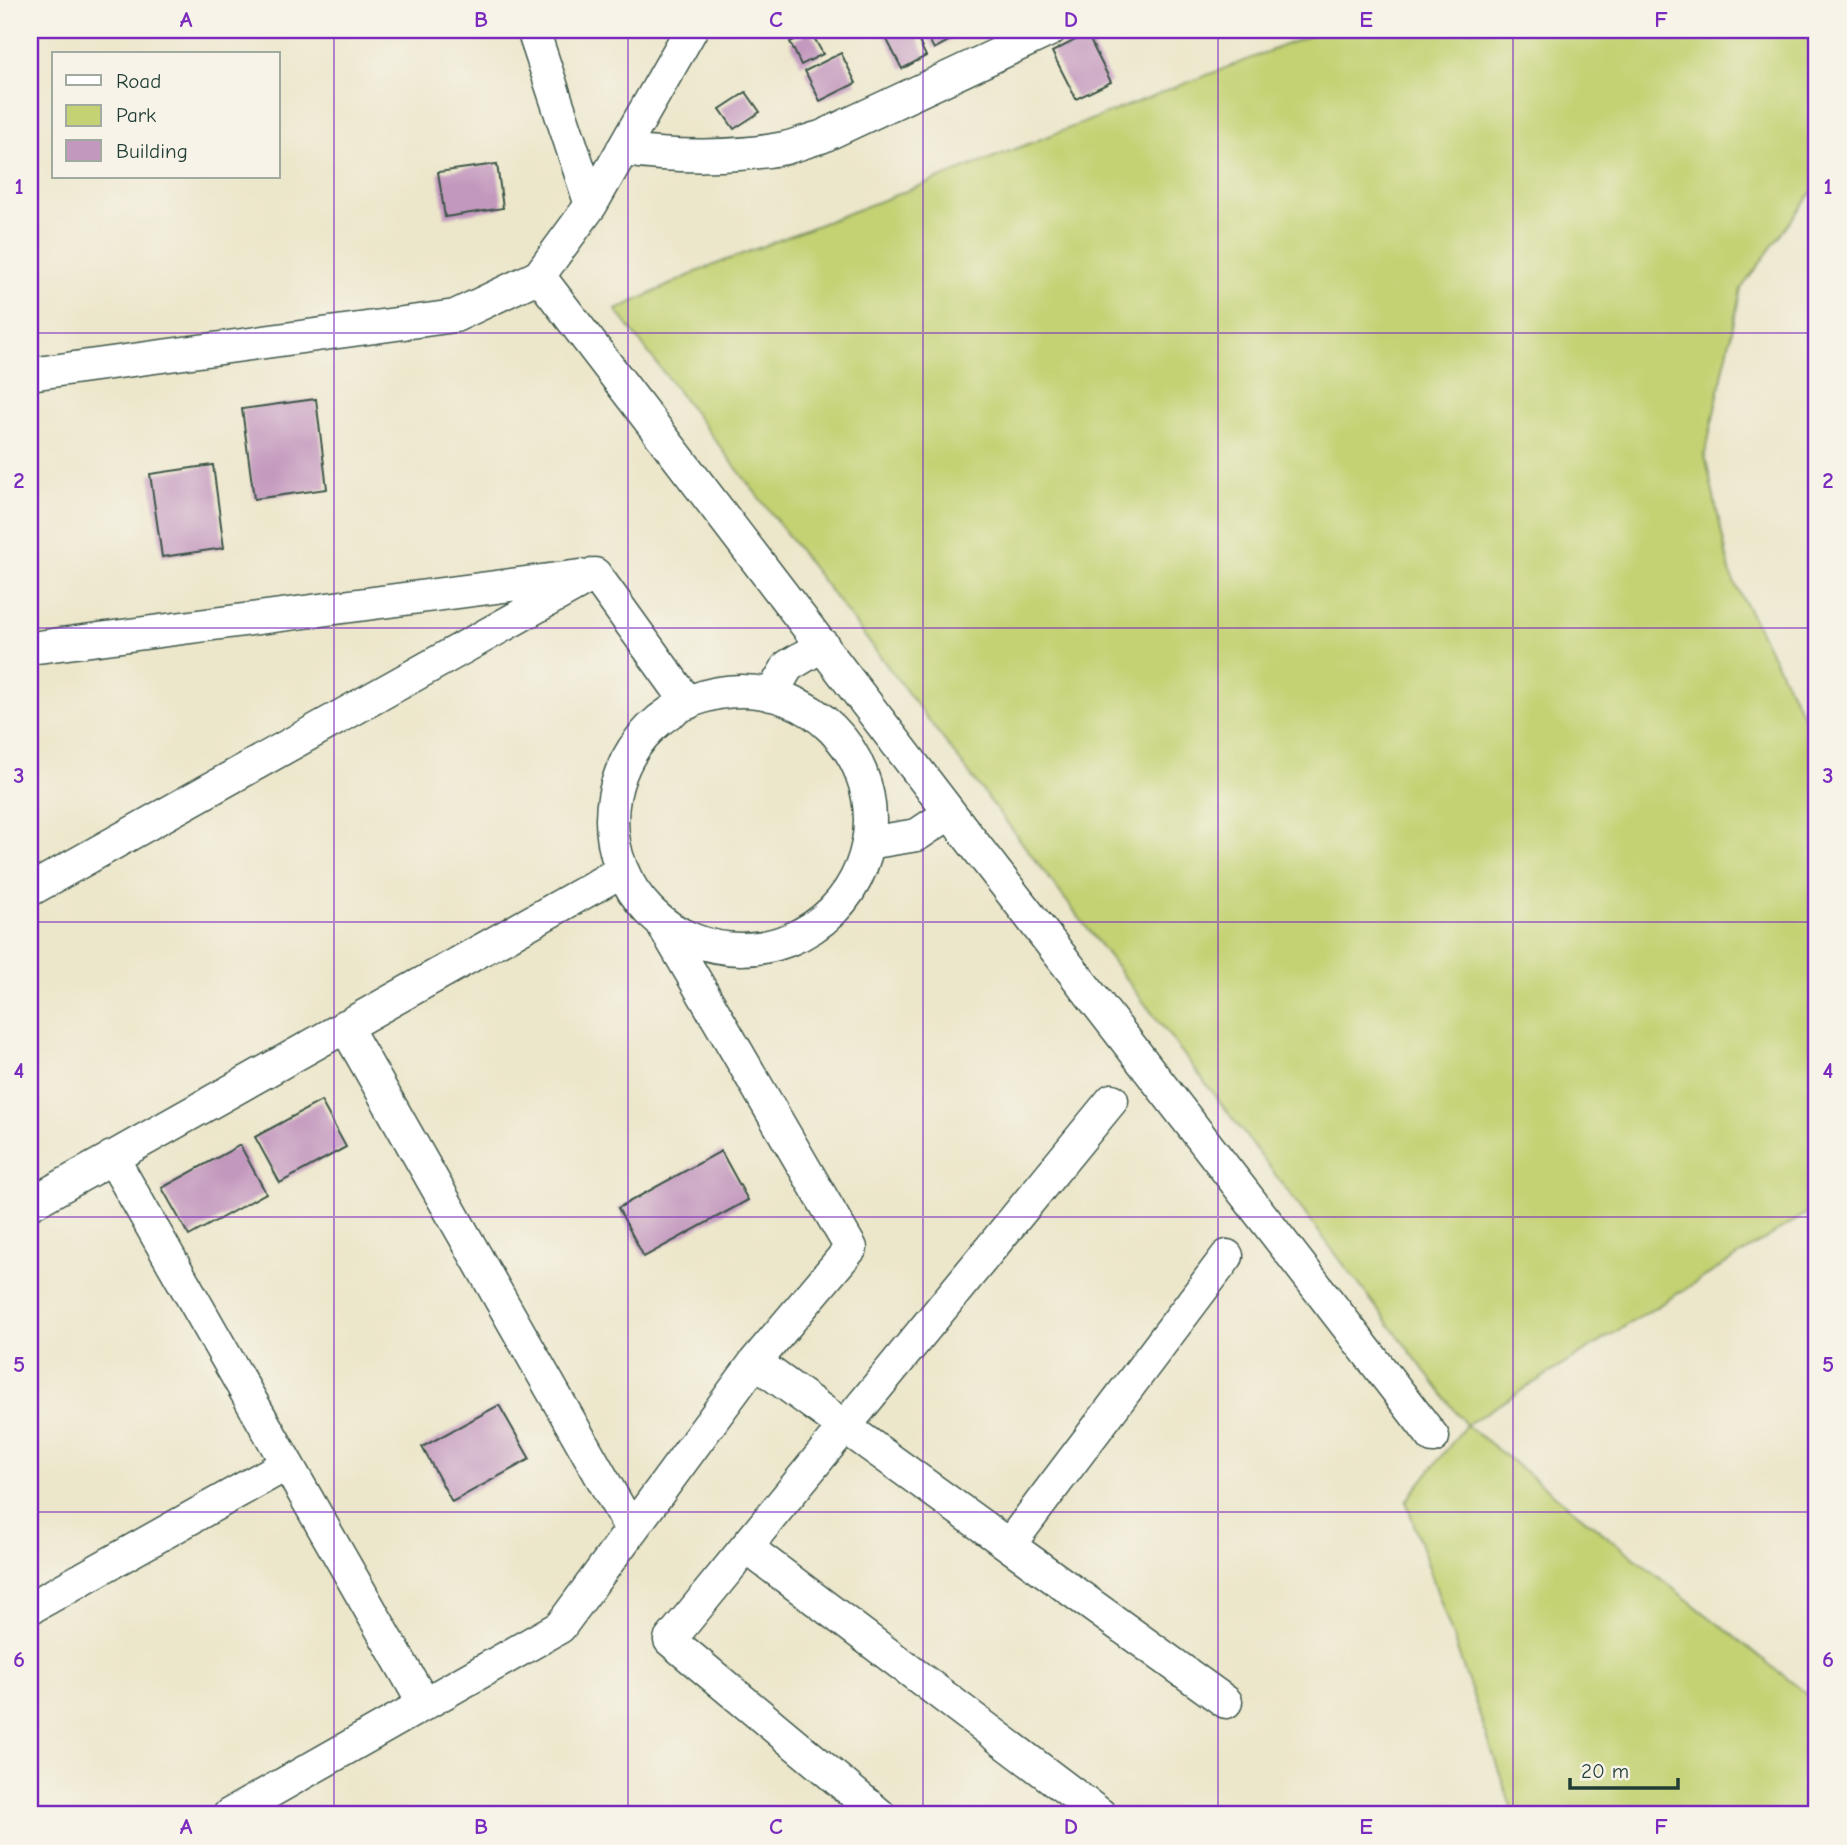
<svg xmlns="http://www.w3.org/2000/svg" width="1847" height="1845" viewBox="0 0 1847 1845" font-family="'Comic Neue',sans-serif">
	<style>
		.green { fill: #c4d273; stroke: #728854; stroke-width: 2 }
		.building { fill: #c398be }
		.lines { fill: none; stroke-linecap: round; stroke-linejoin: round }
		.street-casing { stroke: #3e564a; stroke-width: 35 }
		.street { stroke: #fff; stroke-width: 32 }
		.grid { fill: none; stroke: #7b2cbf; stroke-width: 2; stroke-opacity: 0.55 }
		.neatline { fill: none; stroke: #7b2cbf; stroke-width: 2.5 }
		.grid-label { font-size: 23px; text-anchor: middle; font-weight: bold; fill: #7b2cbf }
	</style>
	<rect width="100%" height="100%" fill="#f7f3e8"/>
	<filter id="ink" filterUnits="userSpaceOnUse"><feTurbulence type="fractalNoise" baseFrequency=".0143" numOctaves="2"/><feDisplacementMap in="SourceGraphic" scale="14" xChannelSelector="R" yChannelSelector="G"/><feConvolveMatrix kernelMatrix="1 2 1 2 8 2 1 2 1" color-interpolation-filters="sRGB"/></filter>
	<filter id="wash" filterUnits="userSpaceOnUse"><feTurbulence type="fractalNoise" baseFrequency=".00686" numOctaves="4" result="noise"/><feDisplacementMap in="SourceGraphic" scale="28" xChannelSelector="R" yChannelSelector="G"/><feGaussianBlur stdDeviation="1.57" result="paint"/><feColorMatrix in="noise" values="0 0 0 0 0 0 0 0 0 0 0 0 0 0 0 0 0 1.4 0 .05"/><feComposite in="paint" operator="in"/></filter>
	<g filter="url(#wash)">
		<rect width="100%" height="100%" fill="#ece6ca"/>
		<path class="green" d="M1324 30H1817V185L1741 289 1705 455 1731 576 1817 742V1207L1466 1425 1817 1702V1815H1514L1406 1501 1466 1425 616 310 701 270Z"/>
		<g id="blocks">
			<path class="building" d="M882 30H913L926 56 902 69Z
				M924 30H950L954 38 934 49Z
				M811 32 823 54 801 65 790 42Z
				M1087 34 1111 82 1076 99 1052 52Z
				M841 53 856 83 820 101 805 71Z
				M746 92 760 112 734 129 720 109Z
				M497 164 503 208 445 217 438 172Z
				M316 399 327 489 254 499 242 409Z
				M213 465 224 548 162 557 150 474Z
				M321 1101 346 1147 280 1183 255 1137Z
				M240 1145 266 1193 189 1236 162 1188Z
				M721 1151 748 1200 644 1257 618 1208Z
				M499 1405 530 1459 452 1502 422 1447Z"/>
		</g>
	</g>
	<g filter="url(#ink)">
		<use href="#blocks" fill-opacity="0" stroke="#3e564a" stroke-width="2"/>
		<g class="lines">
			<defs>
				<path id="street" d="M533 30 591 205
					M622 150C672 157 736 158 785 148 797 145 809 140 821 137L1050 30
					M539 276 950 813 1433 1437
					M30 374 455 316 539 276 591 205 691 30
					M30 648 580 576
					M612 820a129 129 0 1 1 258 0a129 129 0 1 1-258 0Z
					M771 695 788 666 823 645
					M868 843 917 835 950 813
					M30 890 595 574 688 703
					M345 1026 631 1529
					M112 1157 424 1704
					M30 1204 622 871
					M755 1362 1226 1702
					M1009 1545 1227 1256
					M746 1547 1101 1815
					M30 1608 287 1464
					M229 1815 560 1627 755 1362 851 1248 662 923
					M880 1815 670 1640 1112 1100"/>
			</defs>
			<use href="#street" class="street-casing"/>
			<use href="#street" class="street"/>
		</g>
	</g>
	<path class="grid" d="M334 30V1815M628 30V1815M923 30V1815M1218 30V1815M1513 30V1815M30 333H1817M30 628H1817M30 922H1817M30 1217H1817M30 1512H1817"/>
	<rect width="1847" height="1845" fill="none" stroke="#f7f3e8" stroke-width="77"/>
	<rect x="52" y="52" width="228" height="126" fill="#f7f3e8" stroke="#a1aaa0" stroke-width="2"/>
	<rect x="66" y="75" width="35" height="10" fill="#ffffff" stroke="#a1aaa0" stroke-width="2"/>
	<text x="116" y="88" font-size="21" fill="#1f3d34">Road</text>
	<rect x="66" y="105" width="35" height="21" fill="#c4d273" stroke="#a1aaa0" stroke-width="2"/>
	<text x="116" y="122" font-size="21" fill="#1f3d34">Park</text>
	<rect x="66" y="140" width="35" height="21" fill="#c398be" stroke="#a1aaa0" stroke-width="2"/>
	<text x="116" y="158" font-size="21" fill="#1f3d34">Building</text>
	<path d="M1570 1778v10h108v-10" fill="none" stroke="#1f3d34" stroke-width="3.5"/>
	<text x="1581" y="1778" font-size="21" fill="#1f3d34" stroke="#f7f3e8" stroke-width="5" paint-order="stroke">20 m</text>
	<rect x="38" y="38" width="1770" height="1768" class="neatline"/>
	<g class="grid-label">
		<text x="186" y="27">A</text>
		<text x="481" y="27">B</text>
		<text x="776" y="27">C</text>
		<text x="1071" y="27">D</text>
		<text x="1366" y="27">E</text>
		<text x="1661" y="27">F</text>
		<text x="19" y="194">1</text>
		<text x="1828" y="194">1</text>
		<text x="19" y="488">2</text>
		<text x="1828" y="488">2</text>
		<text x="19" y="783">3</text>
		<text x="1828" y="783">3</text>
		<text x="19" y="1078">4</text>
		<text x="1828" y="1078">4</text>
		<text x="19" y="1372">5</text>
		<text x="1828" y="1372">5</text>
		<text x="19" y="1667">6</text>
		<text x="1828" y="1667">6</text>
		<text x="186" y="1834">A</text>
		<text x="481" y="1834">B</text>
		<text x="776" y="1834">C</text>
		<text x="1071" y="1834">D</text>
		<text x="1366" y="1834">E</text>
		<text x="1661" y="1834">F</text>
	</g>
</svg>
